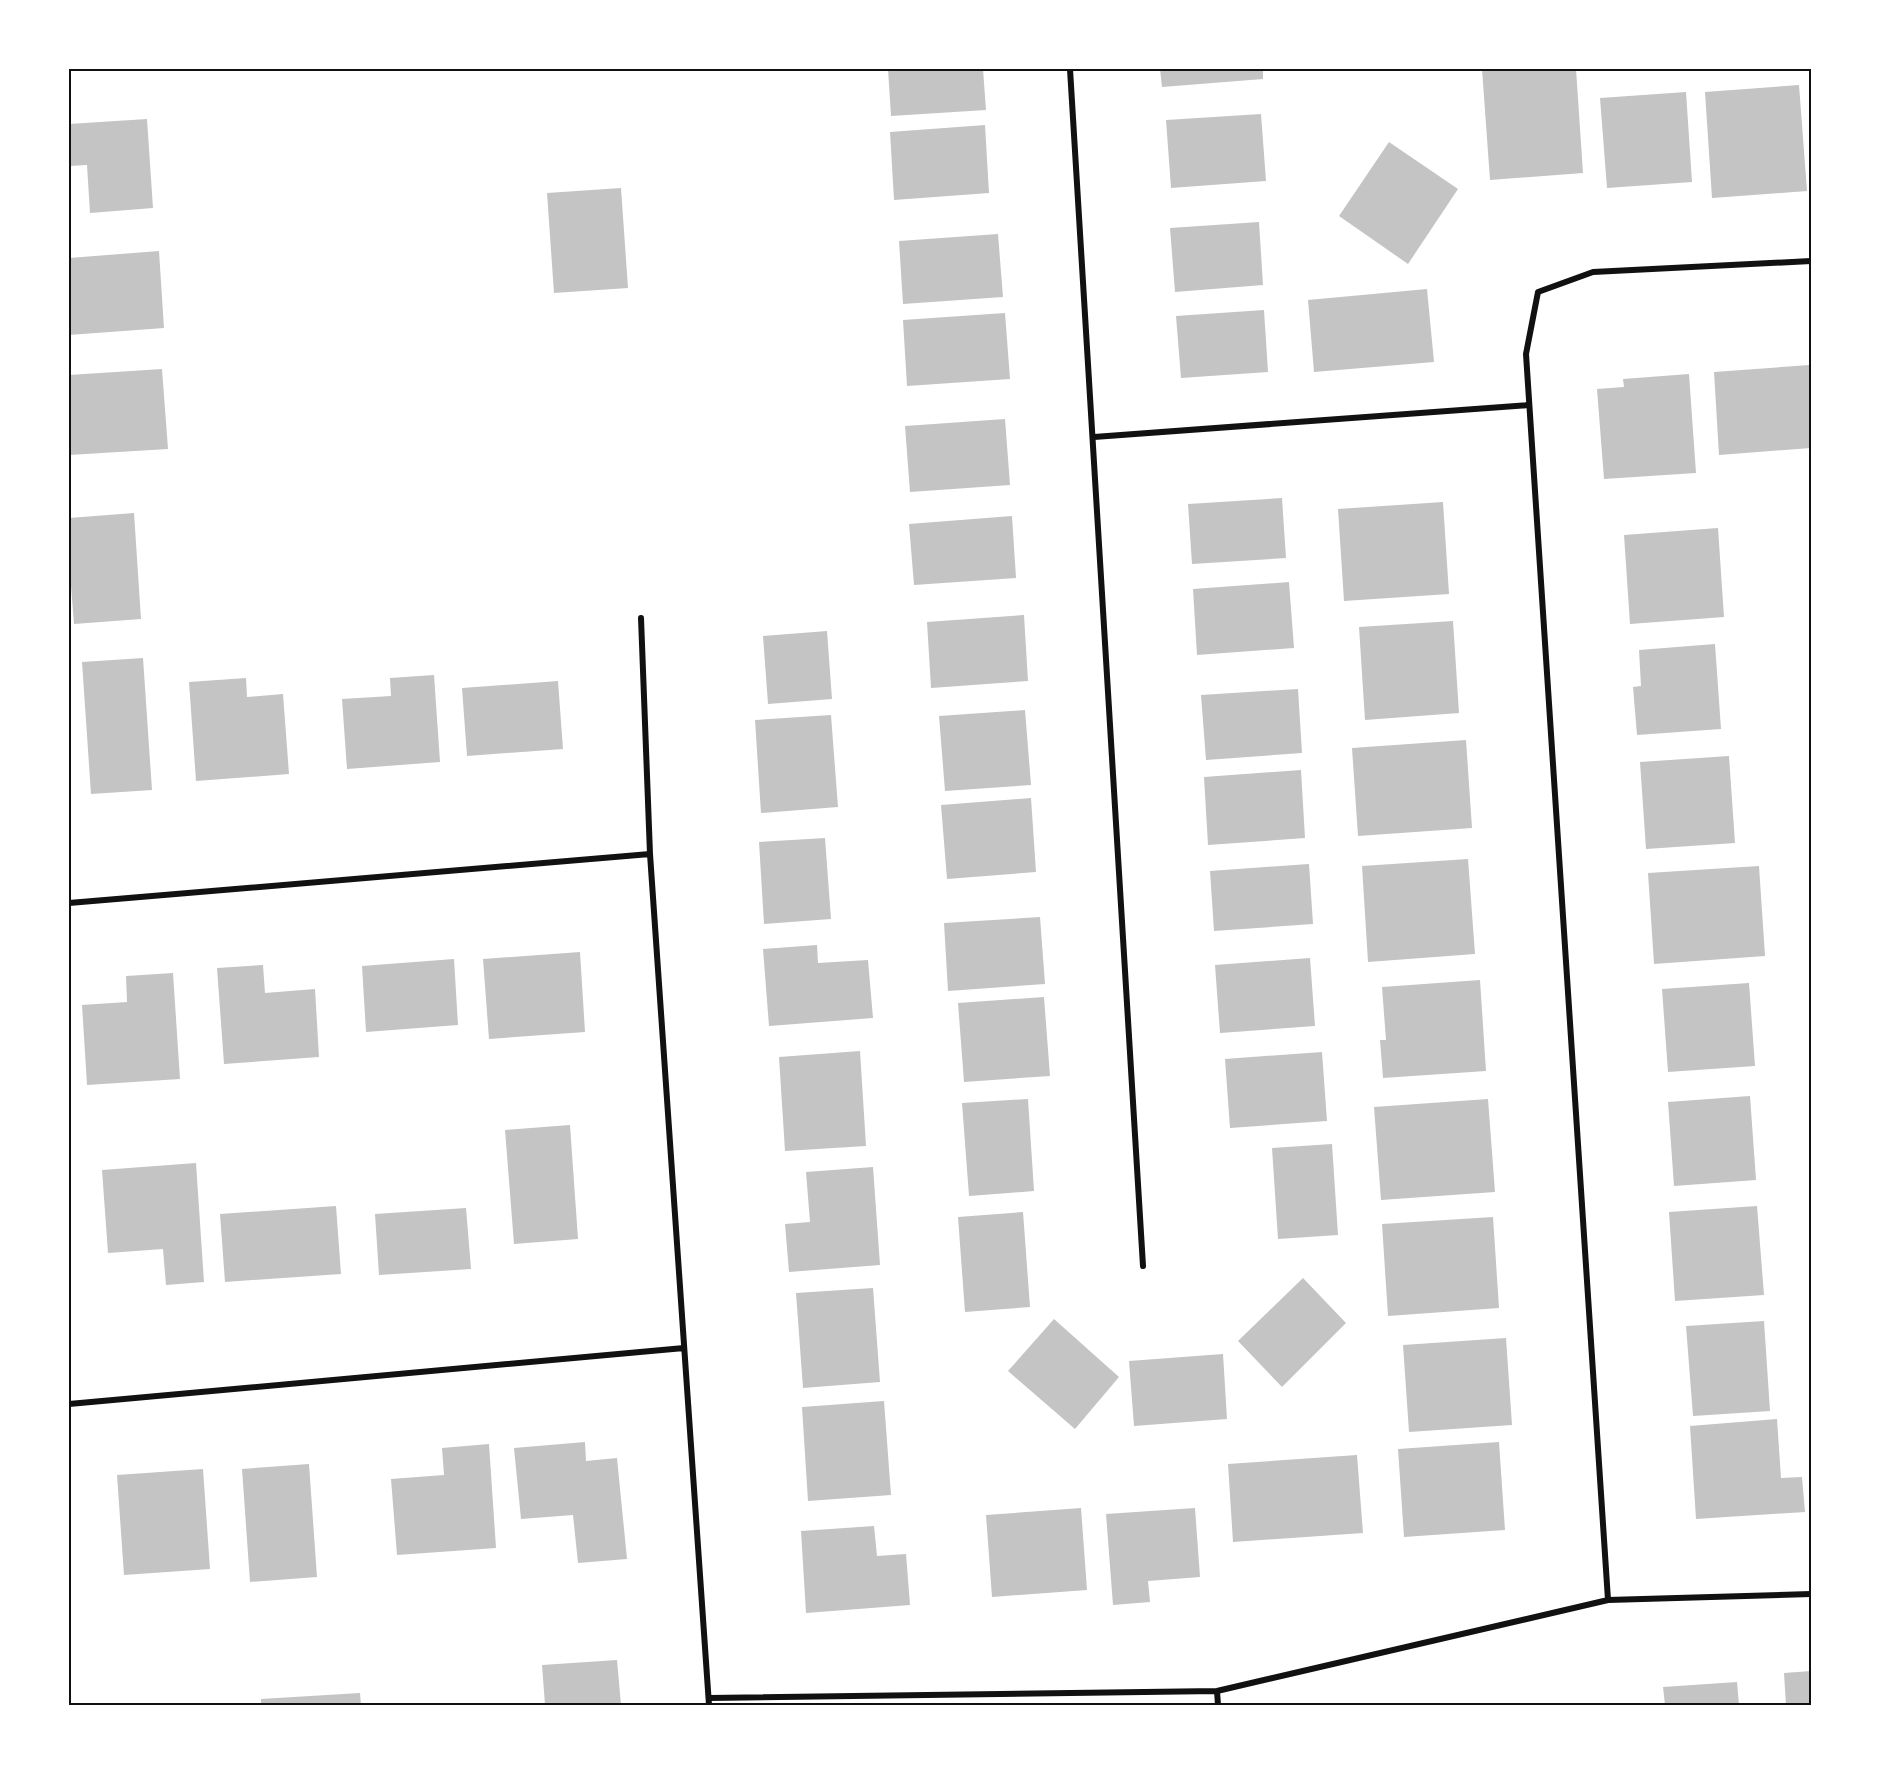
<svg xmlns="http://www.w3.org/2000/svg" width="1880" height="1774" viewBox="0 0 1880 1774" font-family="'Alegreya Sans',sans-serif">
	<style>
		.building { fill: #c4c4c4 }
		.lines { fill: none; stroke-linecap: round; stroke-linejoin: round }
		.minor { stroke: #111; stroke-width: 6 }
		.neatline { fill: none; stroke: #111; stroke-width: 2 }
	</style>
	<rect width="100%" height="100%" fill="#fff"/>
	<path class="building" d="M888 69H983L986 110 891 116Z
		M1160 69H1263V79L1162 87Z
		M1482 69H1576L1583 173 1490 180Z
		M1799 85 1807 191 1712 198 1705 92Z
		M1686 92 1692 182 1607 188 1600 98Z
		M1261 114 1266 181 1171 188 1166 120Z
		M147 119 153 208 90 213 87 165 69 166V124Z
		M985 125 989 193 894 200 890 132Z
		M1389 142 1458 189 1408 264 1339 216Z
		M621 188 628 288 554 293 547 193Z
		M1259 222 1263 285 1175 292 1170 228Z
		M998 234 1003 297 903 304 899 241Z
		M159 251 164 328 69 335V258Z
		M1427 289 1434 362 1314 372 1308 300Z
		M1264 310 1268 372 1181 378 1176 316Z
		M1005 313 1010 379 907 386 903 320Z
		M1809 365 1811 448 1719 455 1714 372Z
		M162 369 168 449 69 455V375Z
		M1689 374 1696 473 1604 479 1597 389 1624 387 1623 379Z
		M1005 419 1010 485 910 492 905 426Z
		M1282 498 1286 558 1192 564 1188 504Z
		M1443 502 1449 594 1344 601 1338 509Z
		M134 513 141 619 74 624 69 560V518Z
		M1012 516 1016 578 914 585 909 524Z
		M1718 528 1724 617 1630 624 1624 535Z
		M1289 582 1294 648 1197 655 1193 589Z
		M1024 615 1028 681 931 688 927 622Z
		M1453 621 1459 713 1365 720 1359 627Z
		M827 631 832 699 768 704 763 636Z
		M1715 644 1721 729 1637 735 1633 687 1641 686 1639 650Z
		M143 658 152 790 91 794 82 662Z
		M434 675 440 762 347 769 342 699 391 696 390 678Z
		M246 678 247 697 283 694 289 774 196 781 189 682Z
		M558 681 563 749 467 756 462 688Z
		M1298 689 1302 753 1206 760 1201 695Z
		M1025 710 1031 785 945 791 939 716Z
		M831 715 838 807 761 813 755 720Z
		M1466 740 1472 828 1358 836 1352 748Z
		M1729 756 1735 843 1646 849 1640 762Z
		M1301 770 1305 838 1208 845 1204 777Z
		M1031 798 1036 872 947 879 941 805Z
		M825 838 831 919 764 924 759 842Z
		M1468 859 1475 954 1368 962 1362 866Z
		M1309 864 1313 924 1214 931 1210 871Z
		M1759 866 1765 956 1654 964 1648 873Z
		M1040 917 1045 984 948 991 944 923Z
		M817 945 818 963 868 960 873 1018 769 1026 763 949Z
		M580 952 585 1032 489 1039 483 959Z
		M1310 958 1315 1026 1220 1033 1215 965Z
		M454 959 458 1025 366 1032 362 966Z
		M263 965 265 993 315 989 319 1057 224 1064 217 968Z
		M173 973 180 1079 87 1085 82 1005 127 1002 126 976Z
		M1480 980 1486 1071 1383 1078 1380 1040H1386L1382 987Z
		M1749 983 1755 1066 1668 1072 1662 989Z
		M1044 997 1050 1076 964 1082 958 1003Z
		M860 1051 866 1146 785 1151 779 1057Z
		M1322 1052 1327 1121 1230 1128 1225 1059Z
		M1750 1096 1756 1180 1674 1186 1668 1102Z
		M1028 1099 1034 1191 969 1196 962 1103Z
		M1488 1099 1495 1192 1381 1200 1374 1107Z
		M570 1125 578 1239 514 1244 505 1130Z
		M1332 1144 1338 1235 1278 1239 1272 1148Z
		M196 1163 204 1282 166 1285 163 1249 108 1253 102 1170Z
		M873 1167 880 1265 789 1272 785 1224 810 1222 806 1172Z
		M336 1206 341 1274 225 1282 220 1214Z
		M1757 1206 1764 1295 1675 1301 1669 1212Z
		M466 1208 471 1269 379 1275 375 1214Z
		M1023 1212 1030 1307 965 1312 958 1217Z
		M1493 1217 1499 1308 1388 1316 1382 1224Z
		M1303 1278 1346 1323 1282 1387 1238 1341Z
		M873 1288 880 1382 803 1388 796 1293Z
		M1054 1319 1119 1377 1075 1429 1008 1371Z
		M1764 1321 1770 1411 1693 1416 1686 1326Z
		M1506 1338 1512 1425 1409 1432 1403 1345Z
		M1223 1354 1227 1419 1134 1426 1129 1361Z
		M884 1401 891 1495 808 1501 802 1407Z
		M1777 1419 1781 1478 1802 1477 1805 1512 1696 1519 1690 1426Z
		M585 1442 586 1461 617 1458 627 1559 578 1563 573 1515 521 1519 514 1448Z
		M1499 1442 1505 1530 1404 1537 1398 1449Z
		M489 1444 496 1548 397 1555 391 1479 444 1475 442 1448Z
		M1357 1455 1363 1533 1233 1542 1228 1464Z
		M309 1464 317 1577 250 1582 242 1469Z
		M203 1469 210 1569 124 1575 117 1475Z
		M1081 1508 1087 1590 992 1597 986 1515Z
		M1195 1508 1200 1577 1148 1581 1150 1602 1113 1605 1106 1514Z
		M874 1526 877 1556 906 1554 910 1605 806 1613 801 1531Z
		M617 1660 621 1705H545L542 1665Z
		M1811 1671V1705H1786L1784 1673Z
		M1737 1682 1739 1705H1665L1663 1687Z
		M360 1693 361 1705H261V1699Z"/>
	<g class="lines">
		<path class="minor" d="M1070 69 1143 1266
			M1094 437 1528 405
			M641 618 650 854 709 1705
			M69 903 650 854
			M69 1404 684 1348
			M1608 1600 1526 354 1538 292 1593 272 1811 261
			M1217 1691 1218 1705
			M709 1698 1217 1691 1608 1600 1811 1594"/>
	</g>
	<rect width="1880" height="1774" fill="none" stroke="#ffffff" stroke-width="141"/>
	<rect x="70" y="70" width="1740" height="1634" class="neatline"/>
</svg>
